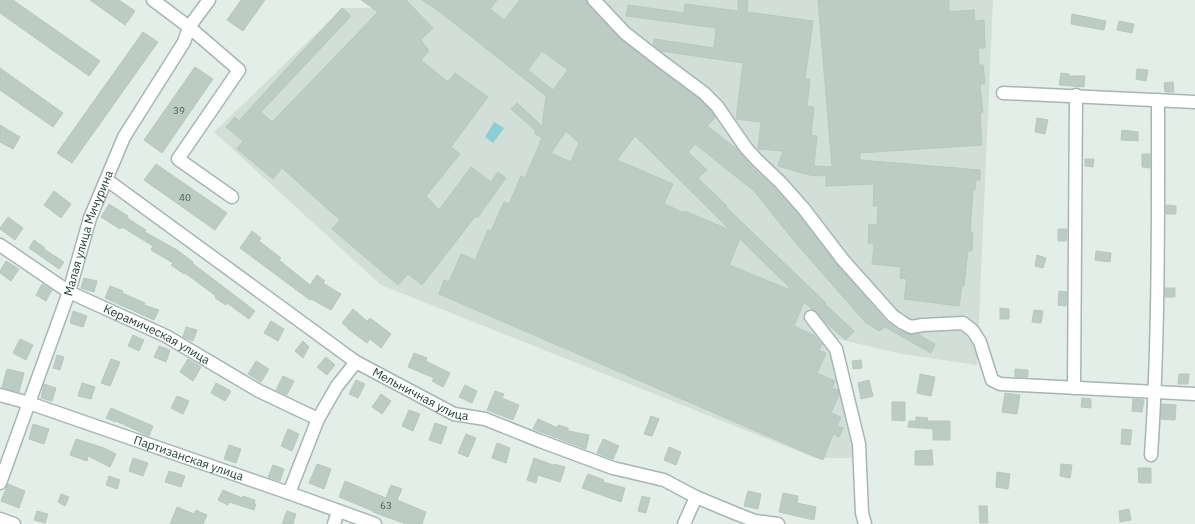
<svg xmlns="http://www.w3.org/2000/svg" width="1195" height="524" viewBox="0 0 1195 524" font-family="'IBM Plex Sans',sans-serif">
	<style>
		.built { fill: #d2ded8 }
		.water { fill: #8bced4 }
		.building { fill: #bcccc4; stroke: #b6c8bf; fill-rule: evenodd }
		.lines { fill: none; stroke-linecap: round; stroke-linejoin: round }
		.minor-casing { stroke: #a6b6b0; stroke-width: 15 }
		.minor { stroke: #fff; stroke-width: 12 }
		.labels { text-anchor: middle; stroke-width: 4; stroke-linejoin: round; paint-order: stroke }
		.number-label { font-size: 10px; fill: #49635a }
		.street-label { font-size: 12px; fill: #234036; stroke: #f5faf7 }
	</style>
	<rect width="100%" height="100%" fill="#e4eee9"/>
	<path class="built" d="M392 0H993L977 365 902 354 829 337 859 458H815L381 285 214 132 343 8H380Z"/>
	<path class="water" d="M494 122 504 128 493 143 485 137Z"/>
	<path class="building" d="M0 0H13L100 61 89 76 0 13Z
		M90 0H119L135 11 125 25Z
		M241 0H265L243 31 227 20Z
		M361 0H406L433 28 421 40 429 51 421 60 448 82 455 73 488 97 451 147 460 154 426 196 439 210 471 167 491 182 498 172 506 178 478 217H475L422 285 408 274 398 285 332 229 340 220 282 168 273 179 237 149 243 141 226 127 235 117 239 121 256 102 342 8 351 16 261 112 272 122 378 12Z
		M422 0H497L490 9 504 20 520 0H586L588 6 620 39 699 99 711 111 715 118 707 126 737 149 751 166 775 189 798 214 837 265 887 322 898 330 907 334H918L935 344 931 353 885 327 879 331 866 323 794 241 754 191 695 144 688 152 707 170 698 178 727 206 726 207 826 303 825 304 854 331 846 340 825 322 817 312 812 309 804 302 794 326 815 336 822 344 819 350 826 353 817 373 835 381 832 388 838 390 839 395 831 413 841 417 837 426 843 428 839 437 833 434 823 460 439 294 444 280 449 282 461 254 475 260 488 230 491 231 504 202 509 204 521 176 525 178 542 138 534 133 536 131 511 109 517 103 542 126 546 96 440 12ZM542 51 568 70 553 90 528 70ZM566 131 579 143 571 162 551 153ZM635 136 703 203 730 230 685 211V213L664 204 673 184 617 160ZM740 239 742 241 793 291 729 265Z
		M738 0H748L747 12 813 21 805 79H810L807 106 814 107 811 135 817 136 814 166 832 167 818 0H949V12L974 10 975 21 984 20 985 48H978L979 65H983L985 84H980L983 112 980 113 982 145 860 153V160L980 170V180H976L975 190H973L970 232H973L972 251H968L964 286H962L959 306 904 299 907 279 900 278 901 267 872 264 874 244 868 243 869 224 877 225 878 206H873L874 184 826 186V176L809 175 778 166 783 151 758 149 761 122 736 119 743 63 661 51 653 44 654 39 714 48 716 28 626 16 628 5 684 13 685 4 738 11Z
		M1072 14 1106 21 1104 30 1071 24Z
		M1119 21 1134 24 1132 33 1117 30Z
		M143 32 158 42 72 163 57 153Z
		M195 67 213 79 162 153 144 140Z
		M0 68 63 113 53 127 0 90Z
		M1137 69 1148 70 1146 81 1136 79Z
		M1061 73 1069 74V76H1085L1084 87 1059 85Z
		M1173 82 1174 92H1165L1164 83Z
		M1037 118 1048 120 1045 134 1035 132Z
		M0 125 20 137 13 149 0 142Z
		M1122 130 1138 132V141L1121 140Z
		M1142 154H1150V168L1142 167Z
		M1085 159H1094L1093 167 1085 166Z
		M156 164 227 213 215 230 144 180Z
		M54 191 71 204 61 218 44 205Z
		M109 204 128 216 127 218 146 230 145 232 177 250 193 262 192 263 255 311 249 319 227 303 226 305 215 298 216 296 185 273 184 274 171 265 173 263 151 250 153 246 122 227 120 229 101 217Z
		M1166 205 1176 206V214H1166Z
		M8 217 23 228 15 240 0 229V228Z
		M1058 229H1067L1066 241H1058Z
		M252 231 261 238 259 241 281 258 279 260 310 285 317 275 325 281 323 283 341 294 331 310 311 299 310 300 240 248Z
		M34 240 45 248 44 249 64 262 59 269 29 248Z
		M1096 251 1111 253 1110 262 1095 260Z
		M1037 255 1046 258 1043 268 1035 266Z
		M6 261 19 269 11 281 0 273V271Z
		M84 278 97 281 94 292 81 288Z
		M42 284 52 290 46 301 36 295Z
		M110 286 123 291 122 293 145 303 144 305 159 310 154 320 105 298Z
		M1165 288H1175V297H1165Z
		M1059 291 1067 292 1066 306 1058 305Z
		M1000 308 1009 309V319H1000Z
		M353 309 367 321 370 318 391 334 381 348 370 339 367 343 348 329V328L342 323Z
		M1034 310 1043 311 1041 323 1032 322Z
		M73 311 87 316 83 327 70 323Z
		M271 321 284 329 278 341 264 333Z
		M186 327 197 330 193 341 183 337Z
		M133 335 144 340 139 351 128 346Z
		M20 339 33 345 26 360 13 353Z
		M303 341 309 347 303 358 295 351Z
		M159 346 170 350 166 362 154 357Z
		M414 353 427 358 426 361 450 373 443 387 432 381 434 378 408 367Z
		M57 355 64 357 60 370 53 368Z
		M326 357 335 365 327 375 317 367Z
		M111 359 120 362 110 386 101 383Z
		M188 359 201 367 193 381 180 372Z
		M861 360 862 368 853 369 852 361Z
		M256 361 269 369 261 382 248 374Z
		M7 369 24 373 19 392 2 387Z
		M1015 369 1028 370V377H1015Z
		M920 374 935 377 931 396 917 393Z
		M1179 374H1189L1188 384H1178Z
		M283 376 294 381 287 395 276 390Z
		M356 380 365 384 358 398 349 394Z
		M869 380 873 396 861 399 858 383Z
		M82 383 95 387 91 399 78 396Z
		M216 383 231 391 225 401 211 393Z
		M44 384 56 388 52 401 41 398Z
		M465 385 477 391 472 403 459 397Z
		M495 391 504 394 502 398 519 405 513 420 487 410Z
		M1005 393 1020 395 1017 414 1002 412Z
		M381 394 391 401 382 414 372 407Z
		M177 396 189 401 183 414 171 408Z
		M1082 398 1091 399V408L1081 407Z
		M1133 399 1144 400 1142 412 1132 411Z
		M892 402H905V421L892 420Z
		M1162 404 1176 405 1175 420 1161 419Z
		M111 408 153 426 149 436 116 421 115 422 106 418Z
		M409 410 420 414 413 431 402 426Z
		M651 416 659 419 652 436 644 434Z
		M916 417 928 418 927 421H950V440H933V429L908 427 909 421H916Z
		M538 419 558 428V425L568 428V431L589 435 586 449 533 429Z
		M435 423 447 427 441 444 429 440Z
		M33 424 49 429 44 444 29 439Z
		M288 429 299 434 292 451 281 446Z
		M1122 429 1132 430 1130 445 1121 444Z
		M466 434 476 438 468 457 458 453Z
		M76 439 104 448 116 454 110 467 88 456 87 461 70 455Z
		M603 439 619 446 613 459 597 453Z
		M497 443 510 448 506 463 492 458Z
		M229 445 241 449 236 463 224 459Z
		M669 447 681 452 676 465 664 460Z
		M932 450 933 465H915V451Z
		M133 458 148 463 143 476 129 471Z
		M534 458 553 465 554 464 565 467 560 482 538 475 536 483 527 480Z
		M317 464 331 469 324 489 309 483Z
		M1061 464 1072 465 1070 478 1060 476Z
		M273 465 284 469 280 481 268 477Z
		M1138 468H1151V483H1139Z
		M169 471 185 476 181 487 165 482Z
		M997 472 1010 474 1008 489 996 487Z
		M588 474 604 480 603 482 625 488 621 502 582 488Z
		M109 476 120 480 117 489 106 485Z
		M345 481 386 498 391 485 402 489 397 500 426 512 422 524H406L373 512V511L339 497Z
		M8 484 25 491 19 508 1 501Z
		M223 490 242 498 243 496 255 500 254 504H256L254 510 229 502 228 505 218 500Z
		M748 491 761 494 758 509 744 506Z
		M783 493 798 496 797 503 816 507 814 520 779 512Z
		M61 494 69 497 65 506 58 502Z
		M642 496 650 498 646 513 638 511Z
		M979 506H987L988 523H980Z
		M177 507 194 514 196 510 207 515 203 524H170Z
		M1129 509 1131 520 1120 522 1119 511Z
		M37 511 48 514 45 523 34 520Z
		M287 511 296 514 293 524H282Z"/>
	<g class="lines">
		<defs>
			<g id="minor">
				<path d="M153 0 189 27 239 70 178 159 232 197"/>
				<path d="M594 0 625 33 661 61 704 93 717 106 746 148 757 160 781 183 804 209 843 260 893 316 903 323 911 327 923 325 963 323 973 331 980 342 992 380 1000 384 1195 394"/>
				<path d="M1003 93 1195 102"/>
				<path id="s1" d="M107 180 356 362 454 414 485 419 540 441 613 468 664 480 696 497 737 514 755 521 778 524"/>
				<path id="s2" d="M0 245 69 292 166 336 259 391 318 419"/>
				<path d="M811 317 836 349 859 444 862 513 865 524"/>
				<path d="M1074 388 1076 95"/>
				<path id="s3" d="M0 395 29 403 289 493 375 524"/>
				<path d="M1151 455C1159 337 1158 218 1158 100"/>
				<path id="s4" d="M0 483 69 292 90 218 124 137 184 42 189 27 209 0"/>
				<path d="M289 493 318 419 337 386 356 362"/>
				<path d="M0 519 14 524"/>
				<path d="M334 524 338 511"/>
				<path d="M684 524 696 497"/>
			</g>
		</defs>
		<use href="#minor" class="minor-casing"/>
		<use href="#minor" class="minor"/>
	</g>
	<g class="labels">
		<g class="number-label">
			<text x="179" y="114">39</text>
			<text x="185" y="201">40</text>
			<text x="386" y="509">63</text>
		</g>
		<g class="street-label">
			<text dy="4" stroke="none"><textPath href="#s4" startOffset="265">Малая улица Мичурина</textPath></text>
			<text dy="4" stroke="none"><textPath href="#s2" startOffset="181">Керамическая улица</textPath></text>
			<text dy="4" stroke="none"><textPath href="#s1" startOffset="381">Мельничная улица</textPath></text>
			<text dy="4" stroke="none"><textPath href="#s3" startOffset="199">Партизанская улица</textPath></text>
		</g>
	</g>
</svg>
